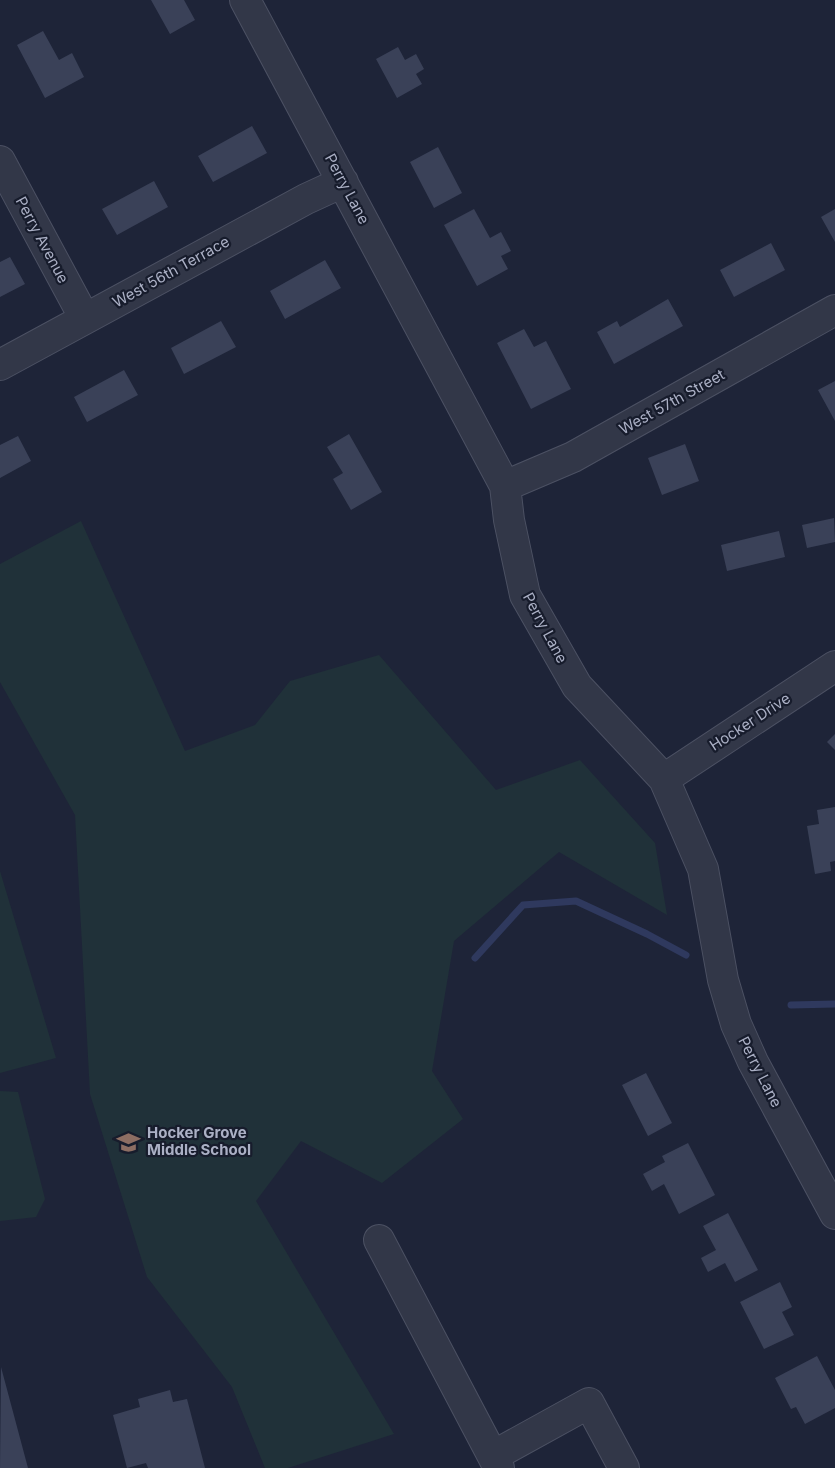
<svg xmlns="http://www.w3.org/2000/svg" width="835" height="1468" viewBox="0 0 835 1468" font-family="Inter,sans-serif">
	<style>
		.green { fill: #203139 }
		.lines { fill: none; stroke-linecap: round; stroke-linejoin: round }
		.stream { stroke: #2f395e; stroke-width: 7 }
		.building { fill: #3a4158 }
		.minor-casing { stroke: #4c5163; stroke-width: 32 }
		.minor { stroke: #323748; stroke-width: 30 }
		.labels { text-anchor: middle; stroke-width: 4.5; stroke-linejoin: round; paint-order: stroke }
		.street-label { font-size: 15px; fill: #abb0c5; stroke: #171c2c }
		.poi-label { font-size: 15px; font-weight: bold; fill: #abb0c5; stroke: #171c2c; text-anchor: start }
	</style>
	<rect width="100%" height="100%" fill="#1e2438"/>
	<path class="green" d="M81 521 185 751 255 725 290 681 379 655 496 790 580 760 655 843 667 915 559 852 454 941 432 1071 463 1119 382 1183 301 1141 256 1201 394 1434 288 1468H265L232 1387 147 1277 90 1094 75 815 0 682V564Z
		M0 871 56 1058 0 1073Z
		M0 1091 18 1092 45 1199 36 1217 0 1221Z"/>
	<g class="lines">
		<path class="stream" d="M475 958 523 905 576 901 647 934 686 955
			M791 1005 835 1004"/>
	</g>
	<path class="building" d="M151 0H184L195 20 170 34Z
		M43 31 59 60 72 53 84 77 45 98 17 45Z
		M398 47 405 60 416 54 424 69 416 74 422 84 397 98 376 59Z
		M252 126 267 153 213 182 198 156Z
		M438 147 462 193 434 208 410 162Z
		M154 181 168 207 117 235 102 209Z
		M474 209 490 238 501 232 511 251 501 256 508 269 477 286 444 225Z
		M835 209V242L821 217Z
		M771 243 785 270 734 297 720 270Z
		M10 257 25 284 0 297V262Z
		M325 260 341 288 285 319 270 291Z
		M668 299 683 326 614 364 597 332 617 321 620 327Z
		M221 321 236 347 184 374 171 348Z
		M524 329 534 347 546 341 571 389 531 409 497 343Z
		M124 370 138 395 87 422 74 397Z
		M835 381V421L818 390Z
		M349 434 382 492 351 510 333 479 343 473 327 447Z
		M18 436 31 461 0 478V445Z
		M685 444 699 481 662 495 648 458Z
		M834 518 835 542 807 548 802 525Z
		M779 531 785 557 727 571 721 545Z
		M835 734V750L827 742Z
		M835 807V861L830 862 831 871 815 874 807 826 819 824 817 810Z
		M646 1073 672 1123 648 1136 622 1085Z
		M688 1143 715 1195 679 1214 664 1184 652 1191 643 1174 665 1162 662 1156Z
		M728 1213 758 1270 735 1282 725 1263 708 1272 701 1258 716 1250 703 1226Z
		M780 1282 792 1307 782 1312 794 1335 764 1349 740 1302Z
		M817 1356 835 1390V1408L805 1424 796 1407 791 1409 775 1378Z
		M1 1367 28 1468H0Z
		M170 1390 173 1402 187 1399 205 1468H148L146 1463 127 1468 113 1415 140 1407 138 1399Z"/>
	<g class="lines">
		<defs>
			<path id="minor" d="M245 0 505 486 509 520 525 595 577 686 664 779 703 869 723 980 736 1024 753 1062 835 1214
				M0 161 85 319
				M0 365 306 199 343 182
				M505 486 573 457 835 310
				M664 779 835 666
				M379 1240 499 1468
				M493 1456 589 1403 624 1468"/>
		</defs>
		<use href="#minor" class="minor-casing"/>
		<use href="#minor" class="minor"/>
	</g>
	<defs>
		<symbol id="school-bare" viewBox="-9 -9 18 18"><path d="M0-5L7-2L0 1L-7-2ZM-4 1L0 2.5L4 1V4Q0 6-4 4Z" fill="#8d6e63" stroke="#171c2c" stroke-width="2.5" paint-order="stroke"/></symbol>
	</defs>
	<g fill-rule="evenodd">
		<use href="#school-bare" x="112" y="1126" width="33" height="33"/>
	</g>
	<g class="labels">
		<g class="street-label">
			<text transform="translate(347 189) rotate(62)" y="5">Perry Lane</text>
			<text transform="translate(42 240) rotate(62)" y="5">Perry Avenue</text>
			<text transform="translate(171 272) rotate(-29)" y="5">West 56th Terrace</text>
			<text transform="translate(672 402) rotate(-29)" y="5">West 57th Street</text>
			<text transform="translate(545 628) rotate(62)" y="5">Perry Lane</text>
			<text transform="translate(750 722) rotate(-33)" y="5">Hocker Drive</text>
			<text transform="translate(760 1072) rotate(63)" y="5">Perry Lane</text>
		</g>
		<g class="poi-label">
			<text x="147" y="1138">Hocker Grove<tspan x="147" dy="17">Middle School</tspan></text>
		</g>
	</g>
</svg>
